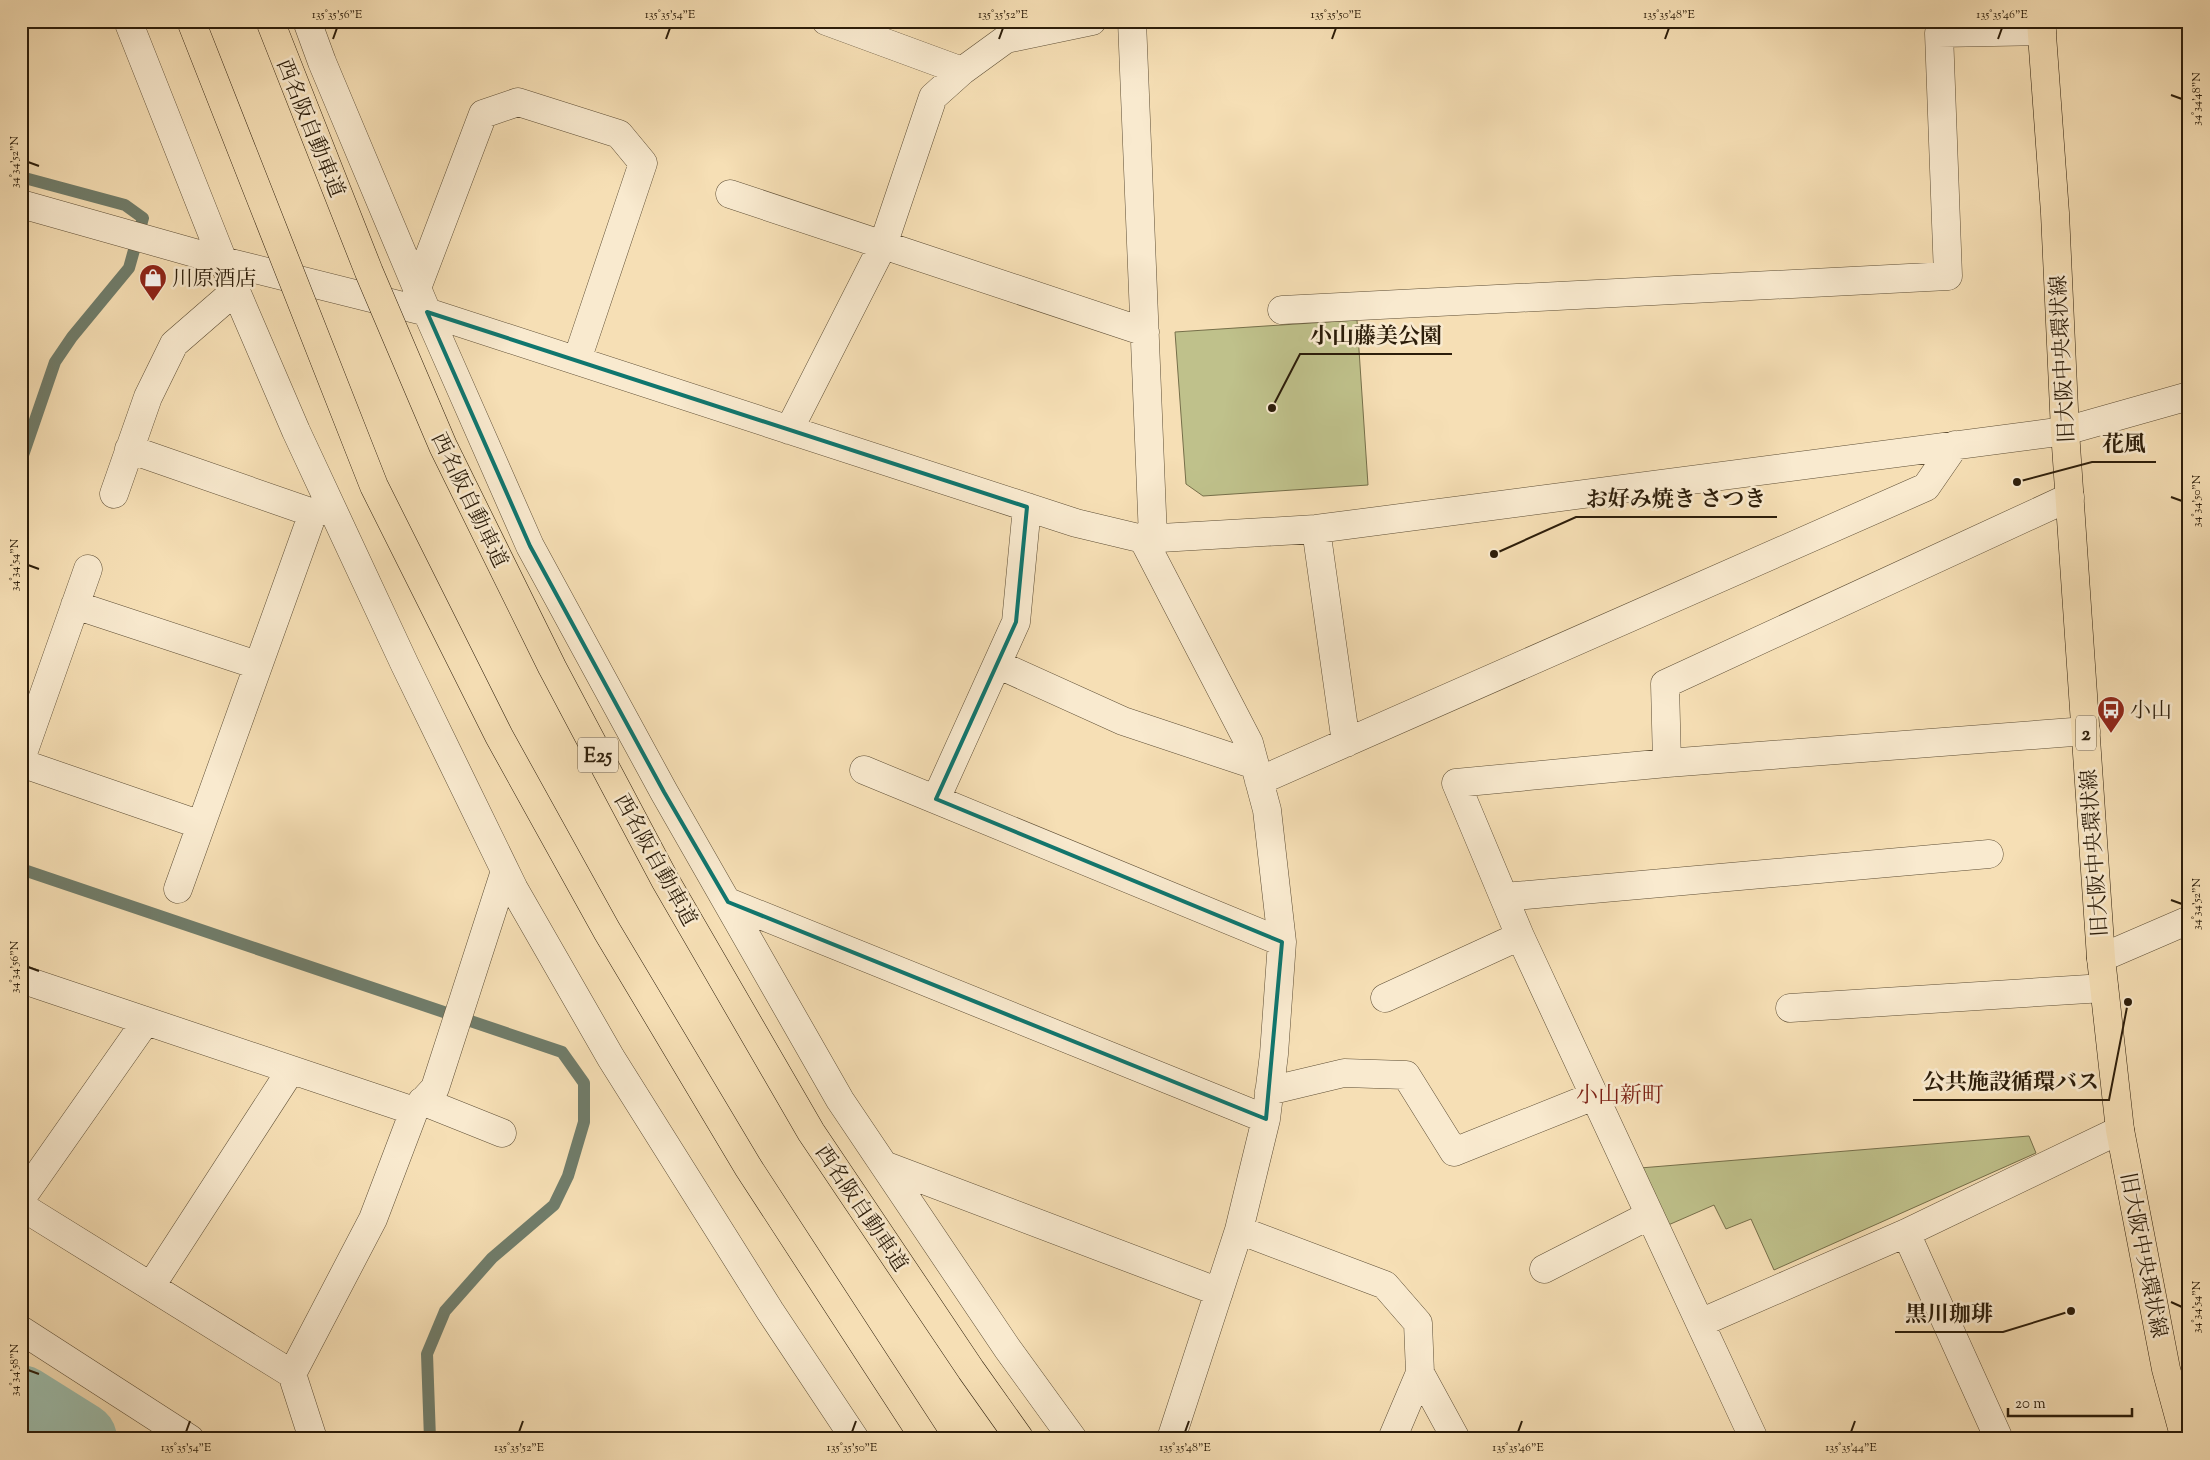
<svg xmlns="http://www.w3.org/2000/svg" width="2210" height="1460" viewBox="0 0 2210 1460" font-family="'Sorts Mill Goudy','Noto Serif JP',serif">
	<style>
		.green { fill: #bfc18b; stroke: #766f4a }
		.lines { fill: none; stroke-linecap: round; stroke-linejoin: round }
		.stream { stroke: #707d6b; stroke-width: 12 }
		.river { stroke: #9dbdac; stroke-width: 74 }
		.minor-casing { stroke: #5e4e35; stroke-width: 29 }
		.major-casing { stroke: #2c1d0a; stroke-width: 29 }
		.minor { stroke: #f9eacf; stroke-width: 28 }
		.major { stroke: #f6dfb5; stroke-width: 28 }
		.highway-bridge-casing { stroke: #2c1d0a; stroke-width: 29; stroke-linecap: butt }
		.highway-bridge { stroke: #f6dfb5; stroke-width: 28 }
		.marked { fill: none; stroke: #0f766e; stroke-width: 4; stroke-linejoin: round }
		.ticks { fill: none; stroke: #2c1d0a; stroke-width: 2 }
		.labels { text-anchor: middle; stroke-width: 5; stroke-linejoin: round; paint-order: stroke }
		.shield { fill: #f9eacf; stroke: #6a5a45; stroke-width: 1 }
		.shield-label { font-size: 20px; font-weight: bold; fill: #2c1d0a }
		.street-label { font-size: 21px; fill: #2c1d0a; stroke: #f9eacf }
		.poi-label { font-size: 21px; fill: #2c1d0a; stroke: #f9eacf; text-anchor: start }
		.neighbourhood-label { font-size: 22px; fill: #7a1f14; stroke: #f9eacf }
		.leader { fill: none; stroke: #2c1d0a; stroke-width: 2 }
		.callout-dot { fill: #2c1d0a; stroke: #f9eacf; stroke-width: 2 }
		.callout-label { font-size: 22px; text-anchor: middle; font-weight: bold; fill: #2c1d0a; stroke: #f9eacf; stroke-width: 5; stroke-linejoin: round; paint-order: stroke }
		.neatline { fill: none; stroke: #2c1d0a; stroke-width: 2 }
		.ticks-label { font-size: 12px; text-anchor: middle; fill: #2c1d0a }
	</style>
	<rect width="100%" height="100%" fill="#f6dfb5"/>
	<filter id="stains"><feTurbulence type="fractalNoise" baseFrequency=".004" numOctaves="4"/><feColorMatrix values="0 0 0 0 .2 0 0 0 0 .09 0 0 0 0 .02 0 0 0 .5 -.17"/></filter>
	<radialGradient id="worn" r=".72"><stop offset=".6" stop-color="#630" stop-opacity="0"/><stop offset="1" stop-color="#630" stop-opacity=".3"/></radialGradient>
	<path class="green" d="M1357 320 1368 485 1203 496 1186 484 1175 332Z
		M2029 1136 2036 1153 1774 1270 1751 1219 1726 1229 1714 1205 1666 1226 1640 1168Z"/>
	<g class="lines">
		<path class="stream" d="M21 177 125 205 143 218 129 268 72 337 55 362 21 461
			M21 869 562 1052 584 1083V1122L568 1176 554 1205 492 1258 445 1311 427 1354 430 1439"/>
		<path class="river" d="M21 1402 80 1439"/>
		<defs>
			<path id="minor" d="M128 21 223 261 296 431 405 665 514 889 611 1058 770 1311 855 1439
				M307 21 322 62 427 312 530 546 664 792 840 1100 1007 1348 1073 1439
				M826 21 962 71
				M1132 21 1153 538
				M730 194 1145 332
				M21 204 223 261 427 312 1076 523 1143 539 1316 529 2065 431 2189 396
				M417 288 483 114 518 102 619 134 643 163 577 360
				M1282 310 1948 276 1939 33 2042 31
				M789 430 883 245 933 97 962 71 1006 39 1092 21
				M129 449 313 513
				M114 494 148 397 174 344 235 291
				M1316 529 1346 743
				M1143 539 1249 743 1267 810 1282 942 1274 1054 1266 1119 1239 1230 1171 1439
				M75 605 257 665
				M997 664 1123 721 1255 765
				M21 759 88 569
				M21 763 201 825
				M1667 763 1665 684 2070 497
				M864 770 1282 942
				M1259 781 1926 487 1955 445
				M936 799 1016 622 1027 507
				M178 889 313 513 332 509
				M1504 897 1989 854
				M728 902 1266 1119
				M2101 958 2189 920
				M21 979 414 1111
				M1385 998 1520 936
				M1790 1008 2104 988
				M1269 1091 1344 1073 1406 1075 1454 1152 1594 1096
				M422 1101 502 1133
				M884 1165 1219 1292
				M21 1199 146 1021
				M21 1206 292 1374 373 1219 414 1111 435 1088 505 871
				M1239 1230 1385 1285 1418 1323 1420 1373 1456 1439
				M1906 1233 1999 1439
				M1544 1269 1650 1215
				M151 1286 291 1070
				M1700 1323 1906 1233 2120 1130
				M21 1330 190 1439
				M292 1374 313 1439
				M1392 1439 1420 1373
				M1754 1439 1520 936 1456 783 1667 763 2086 731"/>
			<path id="major" d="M2041 21 2055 213 2065 431 2101 958 2120 1130 2166 1369 2185 1439"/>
		</defs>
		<use href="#minor" class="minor-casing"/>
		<use href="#major" class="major-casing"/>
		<use href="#minor" class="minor"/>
		<use href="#major" class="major"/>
		<defs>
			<path id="highway-bridge" d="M191 21 374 486 499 736 607 931 748 1167 925 1439
				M270 21 369 272 443 446 552 667 665 880 811 1132 971 1370 1020 1439"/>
		</defs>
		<use href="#highway-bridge" class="highway-bridge-casing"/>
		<use href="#highway-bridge" class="highway-bridge"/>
	</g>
	<path class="marked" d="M427 312 1027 507 1016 622 936 799 1282 942 1266 1119 728 902 664 792 530 546Z"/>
	<path class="ticks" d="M333 39 337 28M666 39 670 28M999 39 1003 28M1332 39 1336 28M1665 39 1669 28M1998 39 2002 28M2171 95 2182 99M28 162 39 166M2171 497 2182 501M28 565 39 569M2171 900 2182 904M28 967 39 971M2171 1302 2182 1307M28 1370 39 1374M186 1432 190 1421M519 1432 523 1421M852 1432 856 1421M1185 1432 1189 1421M1518 1432 1522 1421M1851 1432 1855 1421"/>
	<defs>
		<symbol id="shop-pin" viewBox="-11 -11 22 30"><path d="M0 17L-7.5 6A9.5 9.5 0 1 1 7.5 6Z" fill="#8f2418" stroke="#f9eacf"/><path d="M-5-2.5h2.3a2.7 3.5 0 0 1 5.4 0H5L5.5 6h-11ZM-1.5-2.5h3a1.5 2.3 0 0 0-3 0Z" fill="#fff"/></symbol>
		<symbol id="bus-pin" viewBox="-11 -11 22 30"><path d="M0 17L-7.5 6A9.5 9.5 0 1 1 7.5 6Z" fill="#8f2418" stroke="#f9eacf"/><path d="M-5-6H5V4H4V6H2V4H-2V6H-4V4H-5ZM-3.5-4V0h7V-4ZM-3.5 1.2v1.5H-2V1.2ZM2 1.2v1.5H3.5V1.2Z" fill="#fff"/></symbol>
	</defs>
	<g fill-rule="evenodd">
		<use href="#shop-pin" x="137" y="262" width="32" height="43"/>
		<use href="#bus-pin" x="2095" y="694" width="32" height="43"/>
	</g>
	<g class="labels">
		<g class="shield">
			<rect x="2076" y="715.5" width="20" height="35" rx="4"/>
			<rect x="578" y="737.5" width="40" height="35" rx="4"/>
		</g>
		<g class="shield-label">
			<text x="2086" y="740">2</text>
			<text x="598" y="762">E25</text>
		</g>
		<g class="street-label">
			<text transform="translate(311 128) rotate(68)" y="7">西名阪自動車道</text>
			<text transform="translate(2062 359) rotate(-93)" y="7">旧大阪中央環状線</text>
			<text transform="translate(470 500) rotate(64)" y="7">西名阪自動車道</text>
			<text transform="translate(2094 853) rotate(-94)" y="7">旧大阪中央環状線</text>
			<text transform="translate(656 860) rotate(61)" y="7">西名阪自動車道</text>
			<text transform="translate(862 1208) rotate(56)" y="7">西名阪自動車道</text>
			<text transform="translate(2144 1255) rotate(79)" y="7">旧大阪中央環状線</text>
		</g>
		<g class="poi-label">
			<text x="172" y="285">川原酒店</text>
			<text x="2130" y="717">小山</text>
		</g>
		<g class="neighbourhood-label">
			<text x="1620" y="1102">小山新町</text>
		</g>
	</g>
	<path class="leader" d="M1272 408L1300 354H1452M2017 482L2092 462H2156M1494 554L1576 517H1777M2128 1002L2109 1100H1913M2071 1311L2003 1332H1895"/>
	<g class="callout-dot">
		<circle cx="1272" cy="408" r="5"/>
		<circle cx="2017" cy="482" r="5"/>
		<circle cx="1494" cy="554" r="5"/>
		<circle cx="2128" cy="1002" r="5"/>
		<circle cx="2071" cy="1311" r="5"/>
	</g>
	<g class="callout-label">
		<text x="1376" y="343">小山藤美公園</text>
		<text x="2124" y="451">花風</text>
		<text x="1676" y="506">お好み焼き さつき</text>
		<text x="2011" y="1089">公共施設循環バス</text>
		<text x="1949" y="1321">黒川珈琲</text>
	</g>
	<rect width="2210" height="1460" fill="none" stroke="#f6dfb5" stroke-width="55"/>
	<path d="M2008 1408v8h124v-8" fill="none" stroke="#2c1d0a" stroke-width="2.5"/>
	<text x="2015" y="1408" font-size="15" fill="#2c1d0a" stroke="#f9eacf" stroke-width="4" paint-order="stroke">20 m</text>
	<rect x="28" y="28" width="2154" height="1404" class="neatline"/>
	<g class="ticks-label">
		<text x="337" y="18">135°35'56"E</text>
		<text x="670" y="18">135°35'54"E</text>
		<text x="1003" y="18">135°35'52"E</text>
		<text x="1336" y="18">135°35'50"E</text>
		<text x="1669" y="18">135°35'48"E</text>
		<text x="2002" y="18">135°35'46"E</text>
		<text transform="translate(2196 99) rotate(-90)" y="4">34°34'48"N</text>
		<text transform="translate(14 162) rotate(-90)" y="4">34°34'52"N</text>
		<text transform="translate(2196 501) rotate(-90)" y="4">34°34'50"N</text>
		<text transform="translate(14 565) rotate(-90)" y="4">34°34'54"N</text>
		<text transform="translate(2196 904) rotate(-90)" y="4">34°34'52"N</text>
		<text transform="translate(14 967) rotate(-90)" y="4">34°34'56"N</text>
		<text transform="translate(2196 1307) rotate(-90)" y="4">34°34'54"N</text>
		<text transform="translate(14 1370) rotate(-90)" y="4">34°34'58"N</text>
		<text x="186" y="1451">135°35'54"E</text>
		<text x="519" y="1451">135°35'52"E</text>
		<text x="852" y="1451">135°35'50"E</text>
		<text x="1185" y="1451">135°35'48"E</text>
		<text x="1518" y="1451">135°35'46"E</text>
		<text x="1851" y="1451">135°35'44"E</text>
	</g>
	<rect width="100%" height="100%" filter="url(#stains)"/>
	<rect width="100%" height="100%" fill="url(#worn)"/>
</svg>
